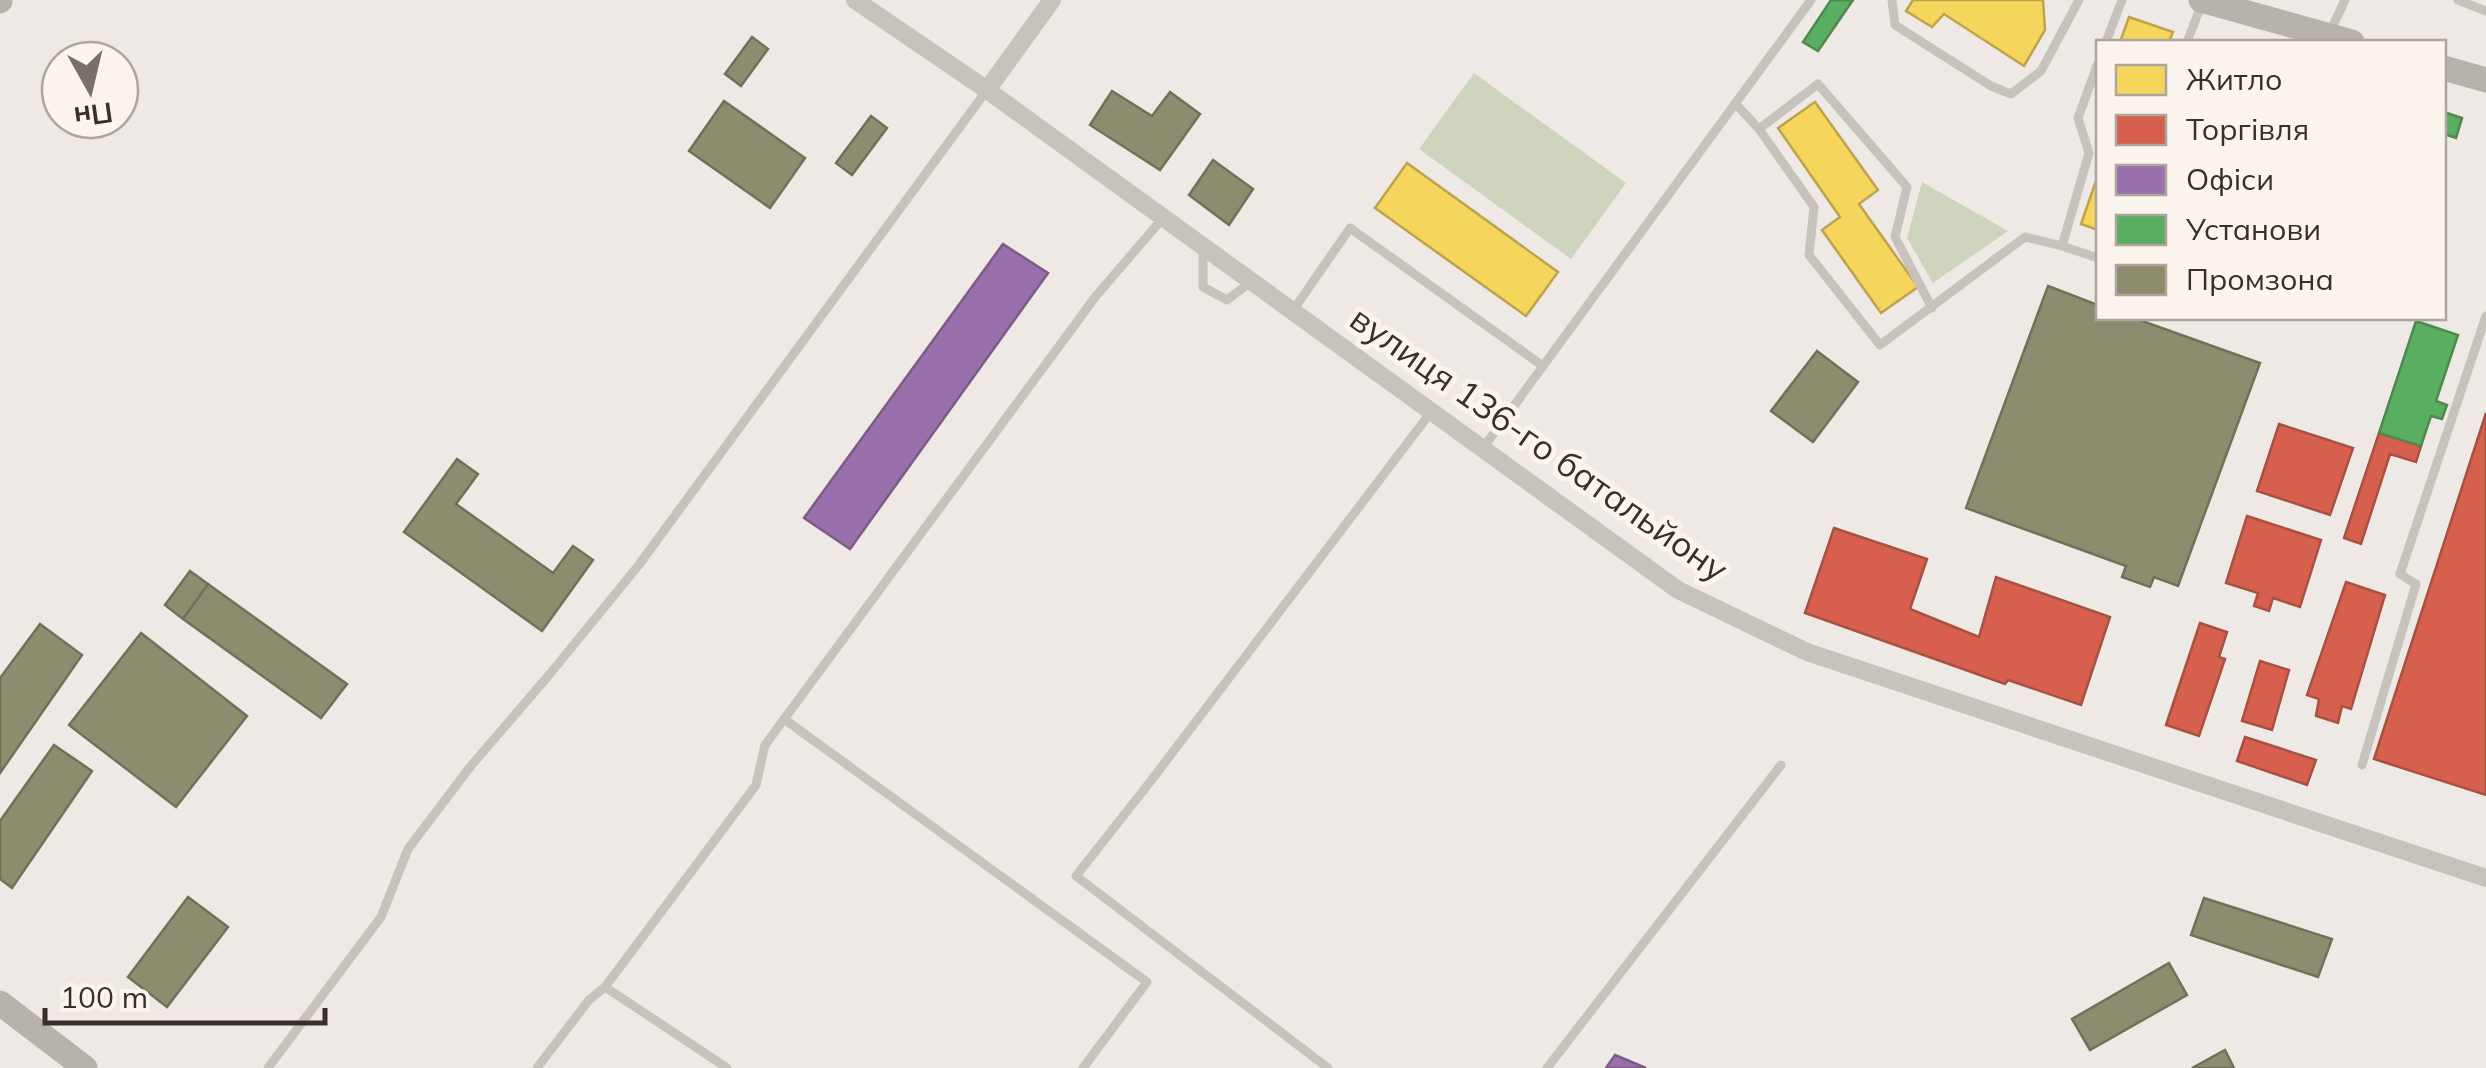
<svg xmlns="http://www.w3.org/2000/svg" width="2486" height="1068" viewBox="0 0 2486 1068" font-family="Mulish,sans-serif">
	<style>
		.green { fill: #cfd4be }
		.homes { fill: #f6d55c; stroke: #bda34d; stroke-width: 2.5 }
		.shops { fill: #d6604d; stroke: #a75142; stroke-width: 2.5 }
		.offices { fill: #9970ab; stroke: #7c5c84; stroke-width: 2.5 }
		.public { fill: #5aae61; stroke: #508850; stroke-width: 2.5 }
		.industry { fill: #8c8c6e; stroke: #73705a; stroke-width: 2.5 }
		.lines { fill: none; stroke-linecap: round; stroke-linejoin: round }
		.lane { stroke: #c8c2bc; stroke-width: 9 }
		.street { stroke: #c8c2bc; stroke-width: 18 }
		.secondary { stroke: #b8b2ad; stroke-width: 25 }
		.labels { text-anchor: middle; stroke-width: 10; stroke-linejoin: round; paint-order: stroke }
		.street-label { font-size: 35px; fill: #392f2a; stroke: #faf4ec }
	</style>
	<rect width="100%" height="100%" fill="#eee9e4"/>
	<path class="green" d="M1474 73 1626 183 1571 259 1419 149Z
		M1922 182 2008 231 1933 283 1907 238Z"/>
	<path class="homes" d="M1913 0H2043L2045 30 2024 66 1944 14 1932 27 1906 11Z
		M2129 17 2173 32 2169 42H2120Z
		M1815 102 1878 190 1859 204 1918 287 1881 313 1822 230 1840 217 1778 128Z
		M1407 163 1558 272 1526 316 1375 208Z
		M2098 175V230L2081 224Z"/>
	<path class="shops" d="M2486 413V795L2374 759Z
		M2279 424 2353 448 2330 515 2257 491Z
		M2379 433 2421 446 2416 462 2390 454 2361 544 2344 538Z
		M2247 516 2321 540 2300 607 2273 598 2269 611 2254 606 2258 593 2226 583Z
		M1834 528 1927 559 1910 609 1979 637 1996 577 2110 617 2081 705 2008 680 2005 684 1805 613Z
		M2346 582 2385 595 2351 709 2342 706 2338 723 2316 716 2319 699 2307 695Z
		M2200 623 2227 632 2219 657 2225 659 2199 736 2166 725Z
		M2260 661 2289 670 2272 730 2242 721Z
		M2245 737 2316 760 2307 785 2237 761Z"/>
	<path class="offices" d="M1003 244 1048 273 850 549 804 518Z
		M1615 1055 1646 1068H1606Z"/>
	<path class="public" d="M1831 0H1853L1818 51 1803 42Z
		M2444 112 2462 118 2456 138 2444 134Z
		M2416 321 2458 335 2436 401 2447 405 2442 419 2431 416 2421 446 2379 433Z"/>
	<path class="industry" d="M752 37 768 49 741 86 725 74Z
		M1112 91 1152 116 1170 92 1200 114 1160 170 1090 125Z
		M724 101 805 158 770 208 689 151Z
		M871 116 887 128 852 175 836 163Z
		M1213 160 1253 189 1229 225 1189 195Z
		M2048 286 2098 305V318H2134L2260 363 2178 586 2154 577 2150 587 2122 577 2126 566 1966 508Z
		M1817 351 1858 382 1813 442 1771 411Z
		M457 459 478 474 456 504 553 573 573 546 593 560 542 631 404 532Z
		M190 571 208 584 183 619 165 605Z
		M208 584 347 684 321 718 183 619Z
		M40 624 82 655 0 773V678Z
		M141 633 247 716 176 807 69 725Z
		M54 745 92 771 12 888 0 879V821Z
		M188 897 228 927 167 1007 128 977Z
		M2204 898 2332 939 2318 977 2191 935Z
		M2169 963 2187 995 2090 1050 2072 1019Z
		M2225 1050 2234 1068H2192Z"/>
	<g class="lines">
		<path class="lane" d="M1892 0 1895 25 1991 86 2011 94 2041 71 2079 0
			M2458 0 2486 11
			M2329 34 2345 0
			M2106 42 2122 0
			M2187 42 2202 3
			M2098 63 2078 118 2089 153 2062 246 2098 258
			M1735 103 1759 129 1814 207 1809 255 1880 345 2025 237 2062 246
			M1759 129 1818 84 1907 187 1895 237 1932 308
			M1203 247V287L1227 300 1251 282
			M1292 312 1350 228 1543 366
			M1483 448 1811 0
			M784 719 1147 982 1083 1068
			M2362 765 2416 584 2400 574 2486 316
			M605 987 727 1068
			M268 1068 381 917 408 849 470 767 549 675 638 566 987 90
			M537 1068 589 1000 605 987 756 785 765 745 1096 296 1163 218
			M1328 1068 1076 876 1150 782 1431 412
			M1547 1068 1781 765"/>
		<path class="street" d="M855 0 987 90 1678 590 1807 652 2486 878
			M987 90 1052 0"/>
		<path class="secondary" d="M2201 0 2352 42
			M0 1V0
			M2444 68 2486 80
			M0 1003 85 1068"/>
	</g>
	<g class="labels">
		<g class="street-label">
			<text transform="translate(1539 444) rotate(35)" y="12">вулиця 136-го батальйону</text>
		</g>
	</g>
	<rect x="2096" y="40" width="350" height="280" fill="#faf4ec" stroke="#ada59e" stroke-width="2.5"/>
	<rect x="2116" y="65" width="50" height="30" fill="#f6d55c" stroke="#ada59e" stroke-width="2.5"/>
	<text x="2186" y="90" font-size="30" fill="#392f2a">Житло</text>
	<rect x="2116" y="115" width="50" height="30" fill="#d6604d" stroke="#ada59e" stroke-width="2.5"/>
	<text x="2186" y="140" font-size="30" fill="#392f2a">Торгівля</text>
	<rect x="2116" y="165" width="50" height="30" fill="#9970ab" stroke="#ada59e" stroke-width="2.5"/>
	<text x="2186" y="190" font-size="30" fill="#392f2a">Офіси</text>
	<rect x="2116" y="215" width="50" height="30" fill="#5aae61" stroke="#ada59e" stroke-width="2.5"/>
	<text x="2186" y="240" font-size="30" fill="#392f2a">Установи</text>
	<rect x="2116" y="265" width="50" height="30" fill="#8c8c6e" stroke="#ada59e" stroke-width="2.5"/>
	<text x="2186" y="290" font-size="30" fill="#392f2a">Промзона</text>
	<g transform="translate(90 90) rotate(172)"><circle r="48" fill="#faf4ec" stroke="#ada59e" stroke-width="2.5"/>
	<path d="M0-8L18 38L0 25L-18 38Z" fill="#78706b"/>
	<text y="-15" font-size="28" font-weight="bold" text-anchor="middle" fill="#392f2a">Пн</text>
	</g>
	<path d="M45 1008v15h280v-15" fill="none" stroke="#392f2a" stroke-width="5"/>
	<text x="60" y="1008" font-size="30" fill="#392f2a" stroke="#faf4ec" stroke-width="8" paint-order="stroke">100 m</text>
</svg>
